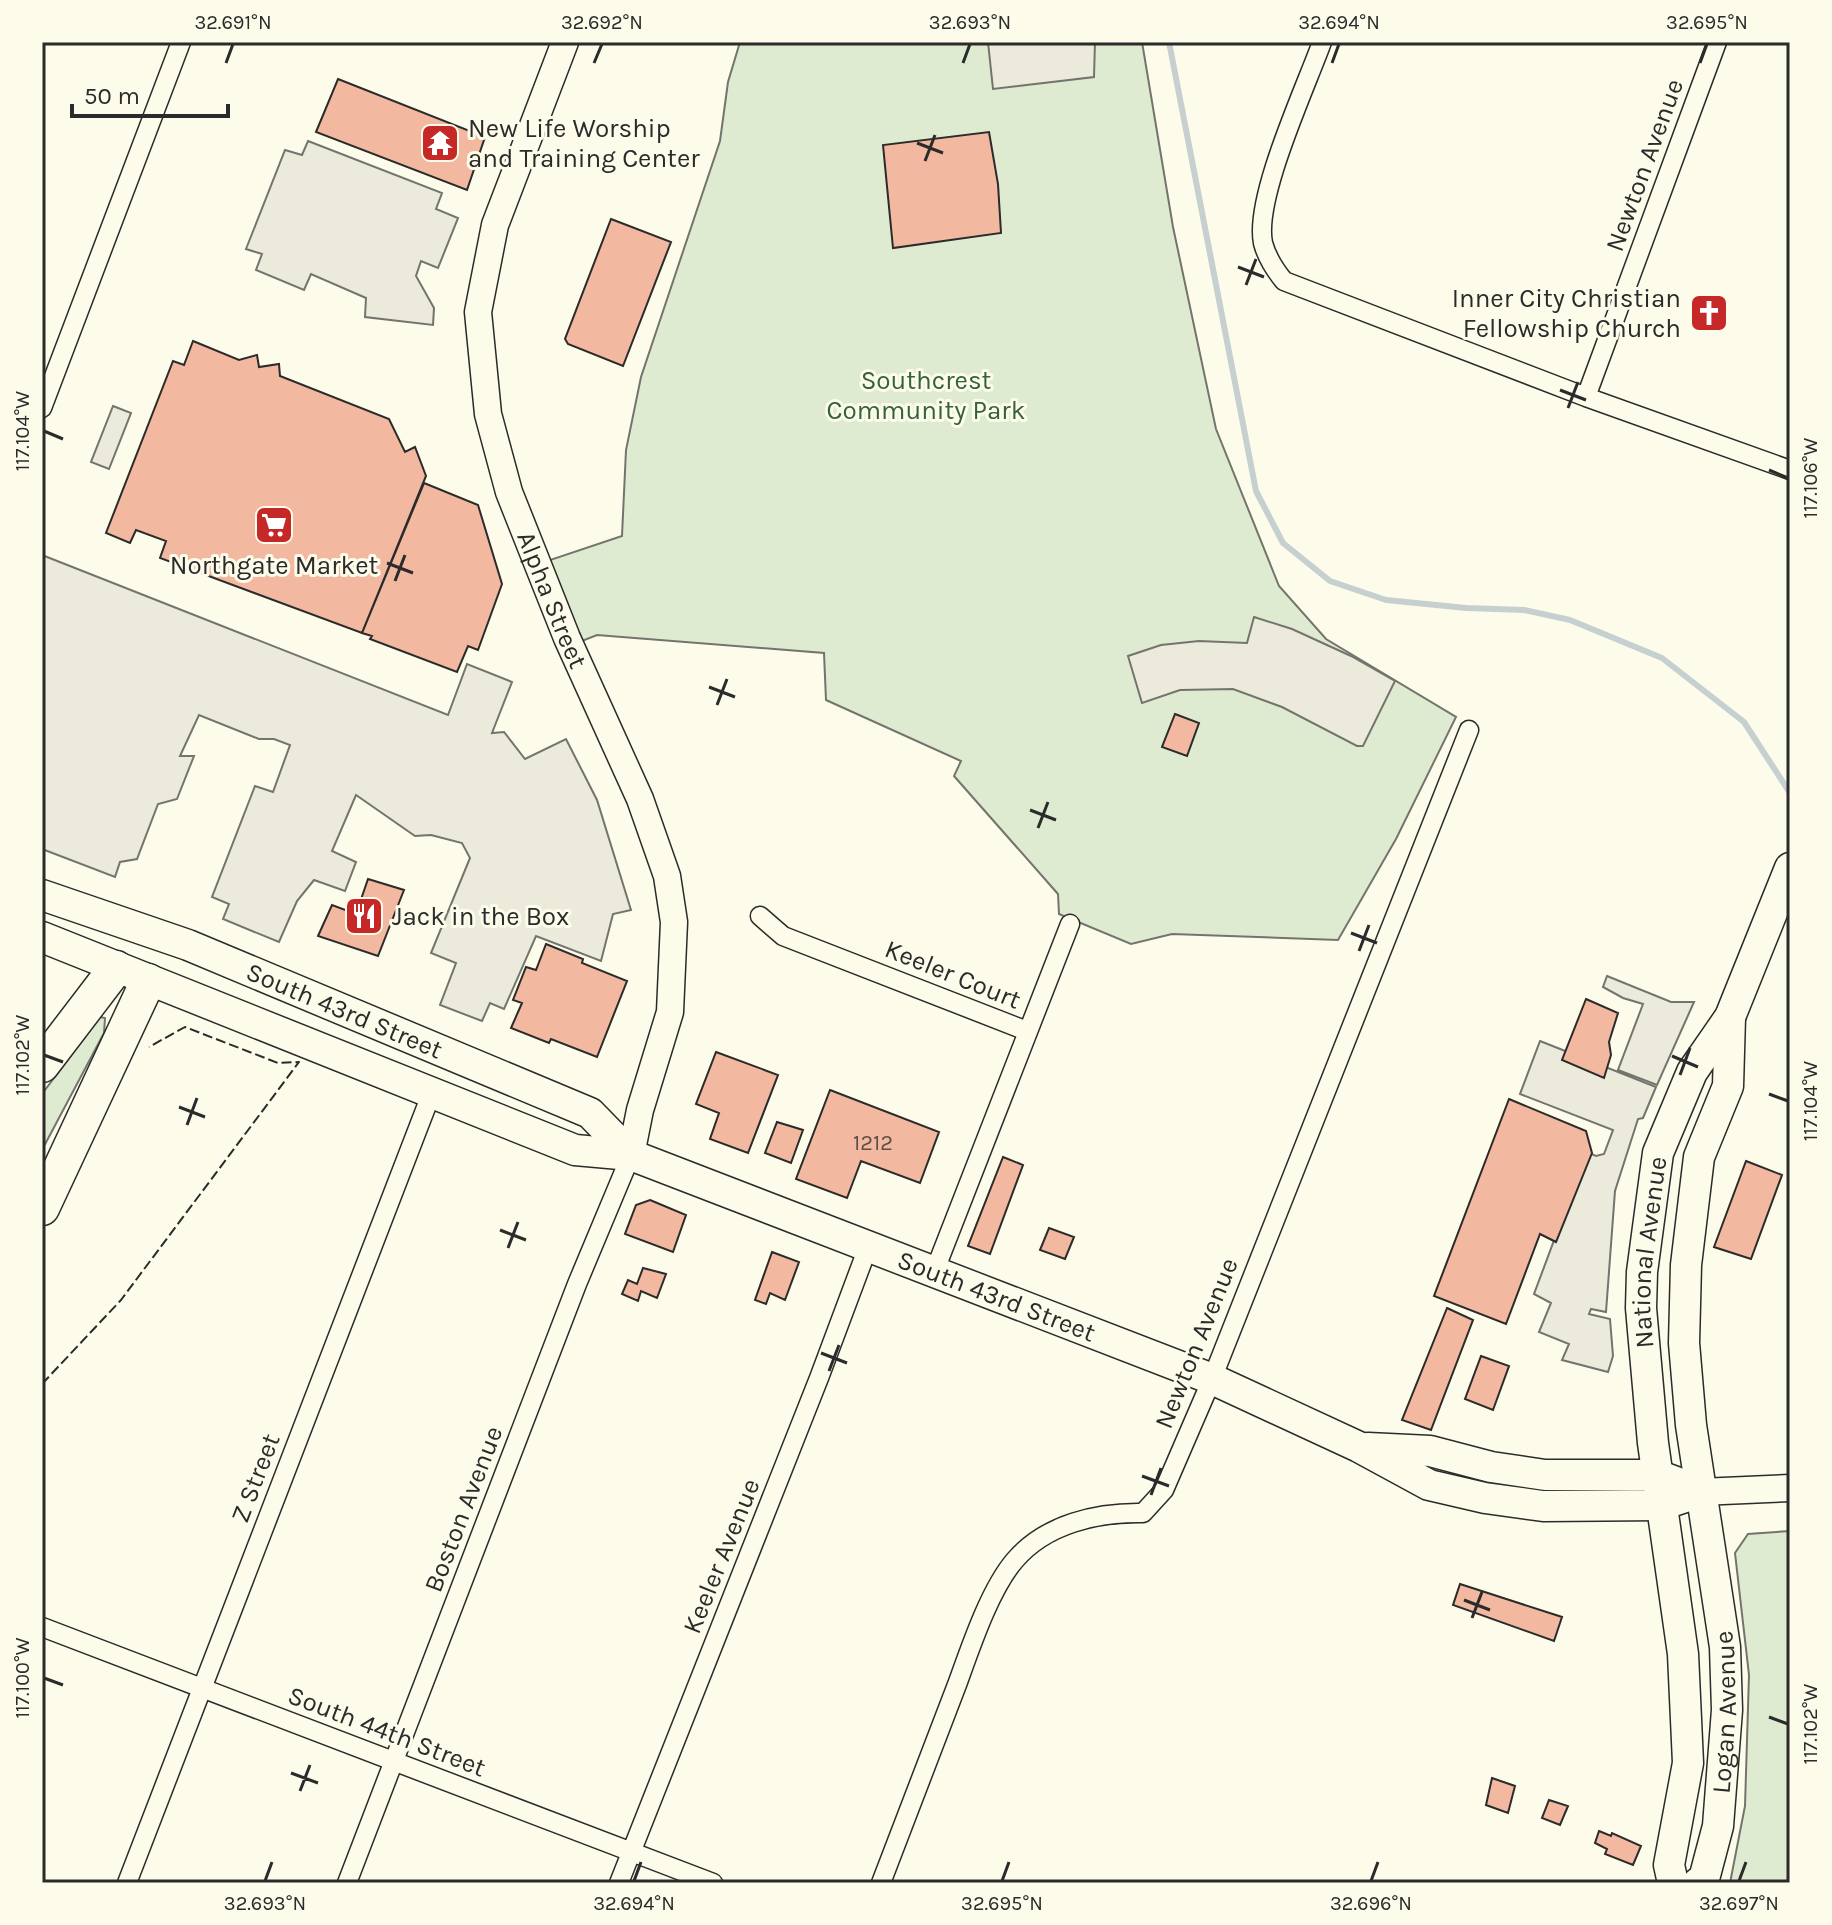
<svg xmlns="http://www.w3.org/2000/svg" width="1832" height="1925" viewBox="0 0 1832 1925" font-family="Karla,sans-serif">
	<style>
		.green { fill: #deebd1; stroke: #74746e; stroke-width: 2 }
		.parking { fill: #eceadb; stroke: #74746e; stroke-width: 2 }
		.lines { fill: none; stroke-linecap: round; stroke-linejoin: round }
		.stream { stroke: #c7d0d0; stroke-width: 6 }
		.building { fill: #f2b8a0; stroke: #2b2b2b; stroke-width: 2 }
		.street-casing { stroke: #2b2b2b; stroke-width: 21 }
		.secondary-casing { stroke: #2b2b2b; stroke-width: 29 }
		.primary-casing { stroke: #2b2b2b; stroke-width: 33 }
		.highway-casing { stroke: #2b2b2b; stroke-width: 37 }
		.street { stroke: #fdfbea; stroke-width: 18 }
		.secondary { stroke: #fdfbea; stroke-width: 26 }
		.primary { stroke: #fdfbea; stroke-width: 30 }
		.highway { stroke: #fdfbea; stroke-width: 34 }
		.fence { stroke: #2b2b2b; stroke-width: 2; stroke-dasharray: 10 4; stroke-linecap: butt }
		.ticks { fill: none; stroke: #2b2b2b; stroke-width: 3 }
		.labels { text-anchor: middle; stroke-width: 6; stroke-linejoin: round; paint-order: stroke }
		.number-label { font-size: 22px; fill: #5d4e48 }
		.poi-label { font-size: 26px; fill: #2b2b2b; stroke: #fdfbea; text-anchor: start }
		.street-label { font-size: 26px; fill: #2b2b2b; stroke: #fdfbea }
		.park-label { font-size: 26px; fill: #34623c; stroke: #fdfbea }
		.neatline { fill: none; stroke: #2b2b2b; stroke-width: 3 }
		.ticks-label { font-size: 20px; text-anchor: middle; fill: #2b2b2b }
	</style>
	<rect width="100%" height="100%" fill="#fdfbea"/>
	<path class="green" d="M740 42H1142L1173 227 1216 429 1279 586 1326 639 1456 717 1396 839 1338 940 1172 934 1131 944 1059 914 1058 894 954 776 961 761 826 700 824 653 597 635 582 641 550 560 622 536 626 450 641 377 720 141 728 82Z
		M100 1017 105 1018 104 1033 42 1150V1094Z
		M1790 1531V1883H1730L1745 1806 1749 1675 1735 1553 1748 1534Z"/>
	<path class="parking" d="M988 42H1095L1094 77 993 89Z
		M308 141 442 193 436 209 458 218 438 268 421 261 416 276 434 308 433 325 365 317 366 298 311 274 304 290 256 270 262 254 246 249 285 150 302 155Z
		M113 406 131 413 109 469 91 462Z
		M42 555 448 715 467 664 512 682 492 733 504 732 525 759 566 739 597 800 631 910 613 914 601 961 536 936 504 1009 490 1003 482 1021 440 1005 456 963 431 953 470 858 462 843 431 835 415 836 356 795 332 851 356 862 345 891 314 880 297 901 279 942 223 919 229 904 212 897 255 786 273 792 290 745 274 739H259L199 715 180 756H194L177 799 158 804 137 859 120 862 115 877 42 849Z
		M1254 617 1292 629 1351 656 1395 681 1363 746H1357L1282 707 1233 689 1180 690 1142 703 1128 656 1161 645 1199 641 1247 643Z
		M1607 976 1671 1002H1694L1657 1085 1618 1070 1643 1004 1623 998 1603 987Z
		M1540 1041 1656 1087 1643 1118 1638 1119 1615 1191 1606 1312 1591 1309 1589 1314 1610 1319 1613 1356 1608 1372 1562 1360 1569 1344 1539 1332 1551 1303 1534 1294 1587 1152 1596 1156 1604 1154 1613 1130 1520 1094Z"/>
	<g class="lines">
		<path class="stream" d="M1169 42 1256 491 1283 543 1330 581 1386 600 1466 608 1524 610 1570 620 1662 658 1744 722 1790 793"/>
	</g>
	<path class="building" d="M338 79 485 137 467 190 316 132Z
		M989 132 998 184 1001 233 893 248 883 145Z
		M611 219 671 242 623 366 568 344 565 339Z
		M193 341 239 360 257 355 259 367 279 364 280 376 389 419 405 452 415 447 426 476 362 633 160 558 166 541 136 530 130 543 106 533 173 361 184 365Z
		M424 483 478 505 502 584 478 650 468 646 457 672 370 639 372 636 362 633Z
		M1175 714 1199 723 1187 756 1162 747Z
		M368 879 404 890 378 956 318 936 332 905 356 914Z
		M546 944 583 959 582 963 627 981 597 1057 551 1039 549 1043 511 1028 522 1003 513 1000 526 967 536 970Z
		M1586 999 1618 1013 1609 1042 1611 1055 1604 1078 1562 1060Z
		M716 1052 778 1075 748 1153 710 1139 719 1113 696 1104Z
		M830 1090 939 1132 920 1183 861 1161 847 1198 796 1179Z
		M1509 1099 1586 1131 1592 1153 1556 1242 1540 1234 1506 1324 1434 1296Z
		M777 1122 803 1130 791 1163 765 1153Z
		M1003 1157 1023 1165 990 1254 968 1246Z
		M1746 1161 1782 1175 1751 1259 1714 1247Z
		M650 1200 686 1215 673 1252 625 1234 636 1205Z
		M1049 1228 1074 1237 1065 1259 1040 1250Z
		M772 1252 799 1262 785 1300 770 1293 766 1304 755 1300Z
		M643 1268 666 1274 657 1298 641 1291 638 1301 622 1294 628 1280 637 1284Z
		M1447 1308 1473 1320 1431 1430 1402 1420Z
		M1481 1356 1509 1366 1493 1410 1465 1399Z
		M1460 1584 1562 1617 1554 1641 1453 1605Z
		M1492 1778 1515 1786 1508 1813 1486 1805Z
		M1549 1800 1568 1806 1560 1825 1542 1818Z
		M1599 1831 1611 1836 1612 1833 1641 1846 1633 1865 1605 1854 1607 1849 1595 1843Z"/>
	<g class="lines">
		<defs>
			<path id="street" d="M1322 42C1305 89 1254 198 1263 243 1267 258 1275 270 1284 281L1586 397 1790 470
				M1586 397 1717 42
				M42 408 181 42
				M760 916 783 936 1027 1031
				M935 1270 1070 924
				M42 1627 713 1883
				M127 1883 432 1092
				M347 1883 577 1284 631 1155
				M619 1883 819 1378 868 1247
				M881 1883C906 1816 932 1749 958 1682 971 1646 990 1589 1015 1560 1046 1524 1097 1512 1143 1513L1164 1490 1212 1379 1469 730"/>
			<g id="secondary">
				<path id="s1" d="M565 42 495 225 478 312 488 414 509 492 567 638 640 799 667 876 674 922 670 1012 640 1110 631 1155"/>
				<path d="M1700 1492 1790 1488"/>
			</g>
			<g id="primary">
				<path id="s2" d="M42 895 188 945 590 1113 631 1155"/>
				<path id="s3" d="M42 937 575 1150 631 1155 1212 1379 1359 1447 1429 1485 1485 1498 1543 1506 1661 1505 1700 1492"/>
				<path d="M1368 1448 1430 1451 1491 1467 1545 1475H1657L1676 1482"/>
				<path id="s4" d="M1673 1883 1669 1865 1688 1763 1683 1654 1653 1443 1641 1308 1642 1272 1658 1153 1692 1072 1730 1017 1790 868"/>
				<path id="s5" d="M1698 1883 1704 1879 1718 1826 1727 1710 1725 1647 1691 1425 1684 1343 1686 1265 1699 1157 1728 1086 1730 1017"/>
			</g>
			<path id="highway" d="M42 1065 116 968
				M42 1208 148 981"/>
		</defs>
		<use href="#street" class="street-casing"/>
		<use href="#secondary" class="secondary-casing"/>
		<use href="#primary" class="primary-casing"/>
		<use href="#highway" class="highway-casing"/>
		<use href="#street" class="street"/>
		<use href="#secondary" class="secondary"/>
		<use href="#primary" class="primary"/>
		<use href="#highway" class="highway"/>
		<path class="fence" d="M42 1384 121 1300 299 1062 278 1063 185 1027 149 1047"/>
	</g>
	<path class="ticks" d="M226 63 233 44M594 63 602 44M963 63 970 44M1332 63 1339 44M1700 63 1707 44M917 143 943 153M925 161 935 135M1238 267 1264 277M1246 285 1256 259M1560 390 1586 400M1568 408 1578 382M44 431 63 439M1769 470 1788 478M387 563 413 573M395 581 405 555M709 687 735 697M717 705 727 679M1030 810 1056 820M1038 828 1048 802M1351 933 1377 943M1359 951 1369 925M44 1055 63 1062M1672 1056 1698 1067M1680 1075 1690 1048M1769 1094 1788 1101M179 1107 205 1117M187 1125 197 1098M500 1230 526 1240M508 1248 518 1222M821 1353 847 1363M829 1371 839 1345M1142 1476 1169 1486M1151 1495 1161 1468M1464 1600 1490 1610M1472 1618 1482 1592M44 1678 63 1685M1769 1717 1788 1724M291 1773 318 1783M300 1791 310 1765M265 1881 272 1862M634 1881 641 1862M1002 1881 1009 1862M1371 1881 1378 1862M1739 1881 1746 1862"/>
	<defs>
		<symbol id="temple-square" viewBox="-11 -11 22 22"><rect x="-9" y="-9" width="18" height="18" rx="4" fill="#c62828" stroke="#fdfbea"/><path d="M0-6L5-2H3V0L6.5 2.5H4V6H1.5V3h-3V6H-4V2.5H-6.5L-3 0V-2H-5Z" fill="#fff"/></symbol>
		<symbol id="church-square" viewBox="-11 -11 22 22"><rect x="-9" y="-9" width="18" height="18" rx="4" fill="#c62828" stroke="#fdfbea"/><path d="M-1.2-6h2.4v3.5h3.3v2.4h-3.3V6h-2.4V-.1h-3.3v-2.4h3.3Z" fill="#fff"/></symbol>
		<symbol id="supermarket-square" viewBox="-11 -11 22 22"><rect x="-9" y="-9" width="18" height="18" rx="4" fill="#c62828" stroke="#fdfbea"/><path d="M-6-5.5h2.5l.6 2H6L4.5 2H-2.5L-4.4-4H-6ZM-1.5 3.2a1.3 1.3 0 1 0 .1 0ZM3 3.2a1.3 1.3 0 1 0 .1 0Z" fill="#fff"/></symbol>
		<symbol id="restaurant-square" viewBox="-11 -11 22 22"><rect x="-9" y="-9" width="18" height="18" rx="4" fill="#c62828" stroke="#fdfbea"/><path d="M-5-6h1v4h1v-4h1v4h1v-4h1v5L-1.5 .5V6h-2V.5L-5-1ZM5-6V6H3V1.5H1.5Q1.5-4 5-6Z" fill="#fff"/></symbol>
	</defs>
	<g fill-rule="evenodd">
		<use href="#temple-square" x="418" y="121" width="44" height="44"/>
		<use href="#church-square" x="1687" y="291" width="44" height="44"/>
		<use href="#supermarket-square" x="252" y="503" width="44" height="44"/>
		<use href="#restaurant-square" x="342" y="894" width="44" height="44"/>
	</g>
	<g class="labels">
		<g class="number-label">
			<text x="873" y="1150">1212</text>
		</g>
		<g class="poi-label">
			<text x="468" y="137">New Life Worship<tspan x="468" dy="30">and Training Center</tspan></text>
			<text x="1681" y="307" text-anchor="end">Inner City Christian<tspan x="1681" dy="30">Fellowship Church</tspan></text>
			<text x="274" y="574" text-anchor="middle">Northgate Market</text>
			<text x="392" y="925">Jack in the Box</text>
		</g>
		<g class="street-label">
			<text transform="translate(1644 165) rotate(-70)" y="9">Newton Avenue</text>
			<text dy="9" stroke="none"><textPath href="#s1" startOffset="584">Alpha Street</textPath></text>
			<text transform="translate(953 974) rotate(22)" y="9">Keeler Court</text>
			<text dy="9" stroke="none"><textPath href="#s2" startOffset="324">South 43rd Street</textPath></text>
			<text dy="9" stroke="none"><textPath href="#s4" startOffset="636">National Avenue</textPath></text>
			<text dy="9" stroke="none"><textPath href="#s3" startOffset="1022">South 43rd Street</textPath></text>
			<text transform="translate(1196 1343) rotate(-68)" y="9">Newton Avenue</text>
			<text transform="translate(255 1478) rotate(-69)" y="9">Z Street</text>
			<text transform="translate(463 1509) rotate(-69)" y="9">Boston Avenue</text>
			<text transform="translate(721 1556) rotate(-68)" y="9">Keeler Avenue</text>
			<text dy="9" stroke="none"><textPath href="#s5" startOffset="176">Logan Avenue</textPath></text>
			<text transform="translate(387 1731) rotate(21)" y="9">South 44th Street</text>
		</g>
		<g class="park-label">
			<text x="926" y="389">Southcrest<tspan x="926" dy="30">Community Park</tspan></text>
		</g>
	</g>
	<rect width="1832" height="1925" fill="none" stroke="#fdfbea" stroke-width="88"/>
	<path d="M72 104v12h156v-12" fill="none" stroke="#2b2b2b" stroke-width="4"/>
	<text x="84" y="104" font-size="24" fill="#2b2b2b" stroke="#fdfbea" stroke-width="6" paint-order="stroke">50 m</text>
	<rect x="44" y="44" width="1744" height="1837" class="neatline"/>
	<g class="ticks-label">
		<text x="233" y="29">32.691°N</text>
		<text x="602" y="29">32.692°N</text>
		<text x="970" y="29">32.693°N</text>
		<text x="1339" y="29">32.694°N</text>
		<text x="1707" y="29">32.695°N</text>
		<text transform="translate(22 431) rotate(-90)" y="7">117.104°W</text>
		<text transform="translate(1810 478) rotate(-90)" y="7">117.106°W</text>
		<text transform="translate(22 1055) rotate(-90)" y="7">117.102°W</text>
		<text transform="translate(1810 1101) rotate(-90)" y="7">117.104°W</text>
		<text transform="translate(22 1678) rotate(-90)" y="7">117.100°W</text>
		<text transform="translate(1810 1724) rotate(-90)" y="7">117.102°W</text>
		<text x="265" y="1910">32.693°N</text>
		<text x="634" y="1910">32.694°N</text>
		<text x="1002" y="1910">32.695°N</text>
		<text x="1371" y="1910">32.696°N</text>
		<text x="1739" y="1910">32.697°N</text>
	</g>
</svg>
